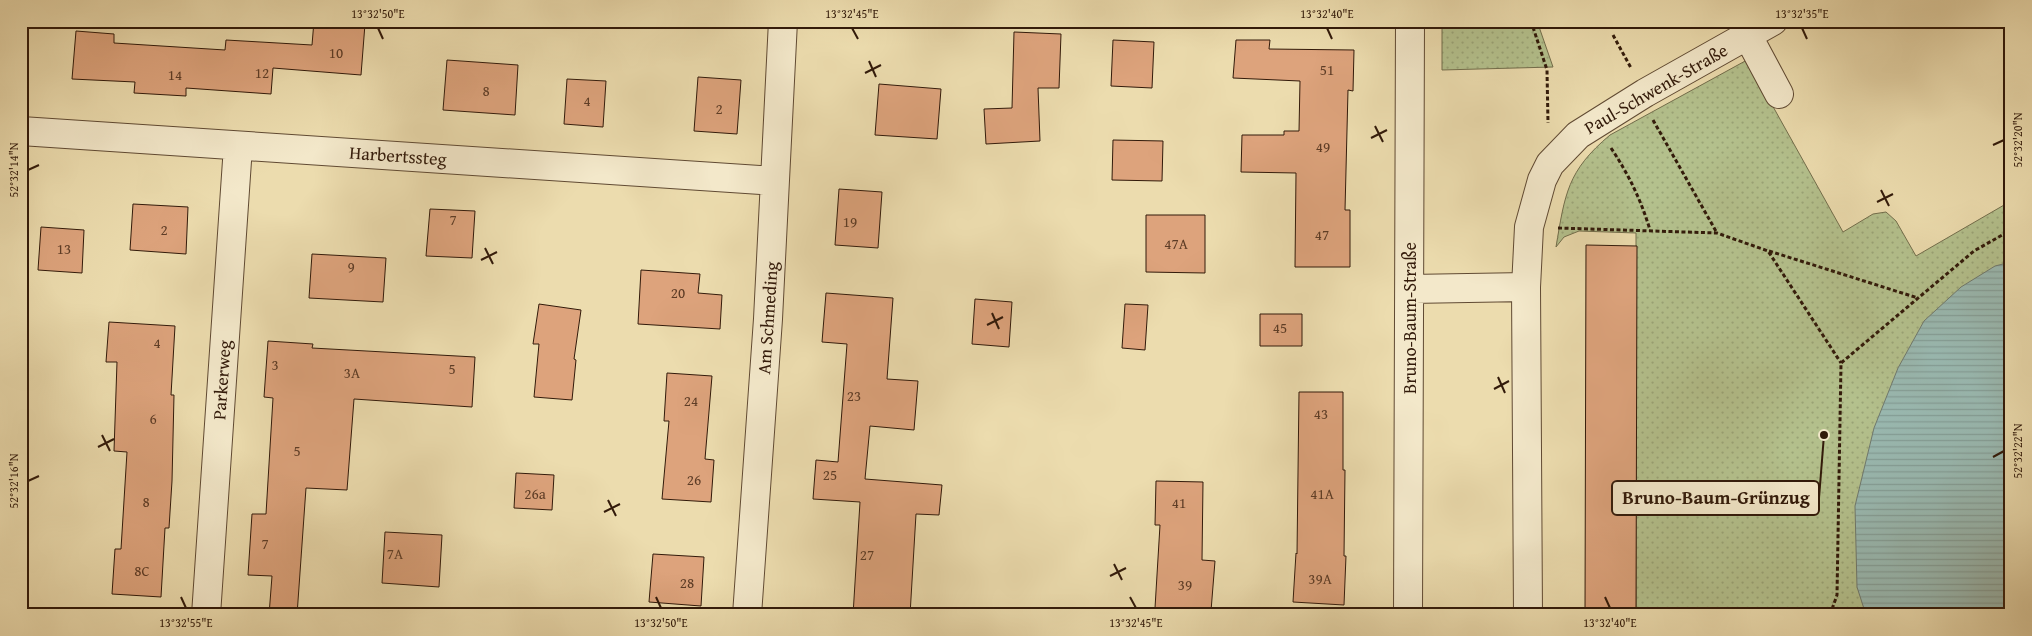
<svg xmlns="http://www.w3.org/2000/svg" width="2032" height="636" viewBox="0 0 2032 636" font-family="'Gentium Book Plus',serif">
	<style>
		.park { fill: url(#park-dots); stroke: #736e4c }
		.water { fill: url(#water-rules); stroke: #707a6f }
		.building { fill: #dda37c; stroke: #321a0a }
		.lines { fill: none; stroke-linecap: round; stroke-linejoin: round }
		.minor-casing { stroke: #604a33; stroke-width: 30 }
		.path { stroke: #321a0a; stroke-width: 3; stroke-dasharray: 4 2.5; stroke-linecap: butt }
		.minor { stroke: #f3e8ca; stroke-width: 28 }
		.ticks { fill: none; stroke: #321a0a; stroke-width: 2 }
		.labels { text-anchor: middle; stroke-width: 4.5; stroke-linejoin: round; paint-order: stroke }
		.number-label { font-size: 15px; fill: #5d3c26 }
		.street-label { font-size: 18px; fill: #321a0a; stroke: #f3e8ca }
		.leader { fill: none; stroke: #321a0a; stroke-width: 2 }
		.callout-dot { fill: #321a0a; stroke: #f3e8ca; stroke-width: 2 }
		.callout { fill: #f3e8ca; stroke: #321a0a; stroke-width: 2 }
		.callout-label { font-size: 19px; text-anchor: middle; font-weight: bold; fill: #321a0a }
		.neatline { fill: none; stroke: #321a0a; stroke-width: 2 }
		.ticks-label { font-size: 12px; text-anchor: middle; fill: #321a0a }
	</style>
	<defs>
		<pattern id="park-dots" width="8" height="8" patternUnits="userSpaceOnUse" patternTransform="scale(1.25)"><rect width="8" height="8" fill="#b4c18d"/><path d="M2 2h.1M6 6h.1" fill="none" stroke="#9ba578" stroke-width="1.8" stroke-linecap="round"/></pattern>
		<pattern id="water-rules" width="6" height="5" patternUnits="userSpaceOnUse" patternTransform="scale(1.25)"><rect width="6" height="5" fill="#9abab2"/><path d="M0 2.5h6" fill="none" stroke="#859f98"/></pattern>
	</defs>
	<rect width="100%" height="100%" fill="#ecdcae"/>
	<filter id="stains"><feTurbulence type="fractalNoise" baseFrequency=".004" numOctaves="4"/><feColorMatrix values="0 0 0 0 .2 0 0 0 0 .09 0 0 0 0 .02 0 0 0 .5 -.17"/></filter>
	<radialGradient id="worn" r=".72"><stop offset=".6" stop-color="#630" stop-opacity="0"/><stop offset="1" stop-color="#630" stop-opacity=".3"/></radialGradient>
	<path class="park" d="M1442 21H1537L1553 67 1442 70Z
		M1747 60 1843 232 1873 214 1886 212 1896 221 1916 256 2011 201V615H1636V233L1579 231 1564 237 1556 247C1565 194 1567 171 1610 135Z"/>
	<path class="water" d="M2011 262V615H1866L1857 587 1855 506 1874 428 1898 368 1924 321 1961 287 1995 266Z"/>
	<path class="building" d="M314 21 365 24 361 75 273 68 271 94 186 88V96L134 93 135 82 72 79 76 31 114 34V43L225 50 226 40 312 45Z
		M1014 32 1061 34 1059 88H1038L1040 141 986 144 984 109 1012 108Z
		M1113 40 1154 42 1152 88 1111 86Z
		M1236 40H1270L1269 49 1354 50 1353 91 1348 90 1345 210H1350V267H1295L1296 173 1241 172 1242 135H1284V131H1299L1300 81 1233 78Z
		M447 60 518 65 515 115 443 110Z
		M698 77 741 80 737 134 694 131Z
		M567 79 606 81 603 127 564 124Z
		M879 84 941 89 937 139 875 135Z
		M1113 140 1163 141 1162 181 1112 180Z
		M839 189 882 192 878 248 835 245Z
		M133 204 188 207 186 254 130 250Z
		M430 209 475 211 472 258 426 256Z
		M1146 215H1205V273L1146 272Z
		M41 227 84 230 82 273 38 270Z
		M1586 245 1637 246 1636 615H1585Z
		M312 254 386 258 383 302 309 298Z
		M641 270 700 274 698 293 722 295 720 329 638 324Z
		M826 293 893 298 887 379 918 381 914 430 870 426 865 479 942 485 939 515 916 514 910 615H853L860 502 813 499 816 460 838 462 847 344 822 342Z
		M975 299 1012 302 1009 347 972 344Z
		M539 304 581 310 574 359 576 360 572 400 534 397 539 344H533Z
		M1125 304 1148 305 1145 350 1122 348Z
		M1260 314H1302V346H1260Z
		M109 322 175 326 171 395H174L172 481 169 528H165L161 597 112 594 115 549H121L127 452 114 451 117 362H106Z
		M268 341 313 344 312 348 475 357 472 407 354 399 347 490 306 488 297 615H269L272 576 248 575 252 514H266L273 398 264 397Z
		M667 373 712 376 705 459 714 460 711 502 662 499 669 421H664Z
		M1299 392H1343V470H1345L1344 556H1346L1344 605 1293 602 1296 553 1297 554Z
		M516 473 554 475 552 510 514 508Z
		M1156 481 1203 482 1202 560 1215 561 1211 611 1155 608 1160 525H1155Z
		M385 532 442 535 439 587 382 583Z
		M653 554 704 557 701 606 649 602Z"/>
	<g class="lines">
		<defs>
			<path id="minor" d="M1748 36 1779 94
				M21 131 774 181
				M1410 289 1526 287
				M206 615 238 146
				M747 615 768 319 783 21
				M1408 615 1410 21
				M1528 615 1526 287 1529 227 1542 180 1550 164 1578 135 1645 93 1773 21"/>
		</defs>
		<use href="#minor" class="minor-casing"/>
		<path class="path" d="M1531 21 1547 70 1548 123
			M1613 35 1631 68
			M1653 120 1717 233
			M1611 148C1629 175 1641 200 1650 230
			M1558 228 1717 233 1768 251 1841 363
			M1769 251 1918 298
			M1830 615 1837 595 1841 363 1974 251 2011 230"/>
		<use href="#minor" class="minor"/>
	</g>
	<path class="ticks" d="M378 28 383 39M852 28 858 39M1327 28 1332 39M1802 28 1807 39M869 61 876 77M865 73 881 65M1375 126 1383 142M1371 138 1387 130M1993 145 2004 140M28 170 39 165M1881 190 1889 206M1877 202 1893 194M485 248 493 264M481 260 497 252M992 313 999 329M987 325 1003 317M1498 377 1505 393M1494 389 1509 381M102 435 110 451M98 447 114 439M1993 457 2004 451M28 481 39 476M608 500 616 516M604 512 620 504M1114 564 1122 580M1110 576 1126 568M181 597 186 608M656 597 661 608M1130 597 1136 608M1605 597 1610 608"/>
	<g class="labels">
		<g class="number-label">
			<text x="336" y="58">10</text>
			<text x="1327" y="75">51</text>
			<text x="262" y="78">12</text>
			<text x="175" y="80">14</text>
			<text x="486" y="96">8</text>
			<text x="587" y="106">4</text>
			<text x="719" y="114">2</text>
			<text x="1323" y="152">49</text>
			<text x="453" y="225">7</text>
			<text x="850" y="227">19</text>
			<text x="164" y="235">2</text>
			<text x="1322" y="240">47</text>
			<text x="1176" y="249">47A</text>
			<text x="64" y="254">13</text>
			<text x="351" y="272">9</text>
			<text x="678" y="298">20</text>
			<text x="1280" y="333">45</text>
			<text x="157" y="348">4</text>
			<text x="275" y="370">3</text>
			<text x="452" y="374">5</text>
			<text x="352" y="378">3A</text>
			<text x="854" y="401">23</text>
			<text x="691" y="406">24</text>
			<text x="1321" y="419">43</text>
			<text x="153" y="424">6</text>
			<text x="297" y="456">5</text>
			<text x="830" y="480">25</text>
			<text x="694" y="485">26</text>
			<text x="535" y="499">26a</text>
			<text x="1322" y="499">41A</text>
			<text x="146" y="507">8</text>
			<text x="1179" y="508">41</text>
			<text x="265" y="549">7</text>
			<text x="395" y="559">7A</text>
			<text x="867" y="560">27</text>
			<text x="142" y="576">8C</text>
			<text x="1320" y="584">39A</text>
			<text x="687" y="588">28</text>
			<text x="1185" y="590">39</text>
		</g>
		<g class="street-label">
			<text transform="translate(1656 89) rotate(-30)" y="6">Paul-Schwenk-Straße</text>
			<text transform="translate(398 156) rotate(4)" y="6">Harbertssteg</text>
			<text transform="translate(768 318) rotate(-86)" y="6">Am Schmeding</text>
			<text transform="translate(1410 318) rotate(-90)" y="6">Bruno-Baum-Straße</text>
			<text transform="translate(222 380) rotate(-86)" y="6">Parkerweg</text>
		</g>
	</g>
	<path class="leader" d="M1824 435L1819 498"/>
	<circle class="callout-dot" cx="1824" cy="435" r="5"/>
	<rect class="callout" x="1612" y="481" width="207" height="34" rx="5"/>
	<g class="callout-label">
		<text x="1716" y="504">Bruno-Baum-Grünzug</text>
	</g>
	<rect width="2032" height="636" fill="none" stroke="#ecdcae" stroke-width="55"/>
	<rect x="28" y="28" width="1976" height="580" class="neatline"/>
	<g class="ticks-label">
		<text x="378" y="18">13°32'50"E</text>
		<text x="852" y="18">13°32'45"E</text>
		<text x="1327" y="18">13°32'40"E</text>
		<text x="1802" y="18">13°32'35"E</text>
		<text transform="translate(2018 140) rotate(-90)" y="4">52°32'20"N</text>
		<text transform="translate(14 170) rotate(-90)" y="4">52°32'14"N</text>
		<text transform="translate(2018 451) rotate(-90)" y="4">52°32'22"N</text>
		<text transform="translate(14 481) rotate(-90)" y="4">52°32'16"N</text>
		<text x="186" y="627">13°32'55"E</text>
		<text x="661" y="627">13°32'50"E</text>
		<text x="1136" y="627">13°32'45"E</text>
		<text x="1610" y="627">13°32'40"E</text>
	</g>
	<rect width="100%" height="100%" filter="url(#stains)"/>
	<rect width="100%" height="100%" fill="url(#worn)"/>
</svg>
